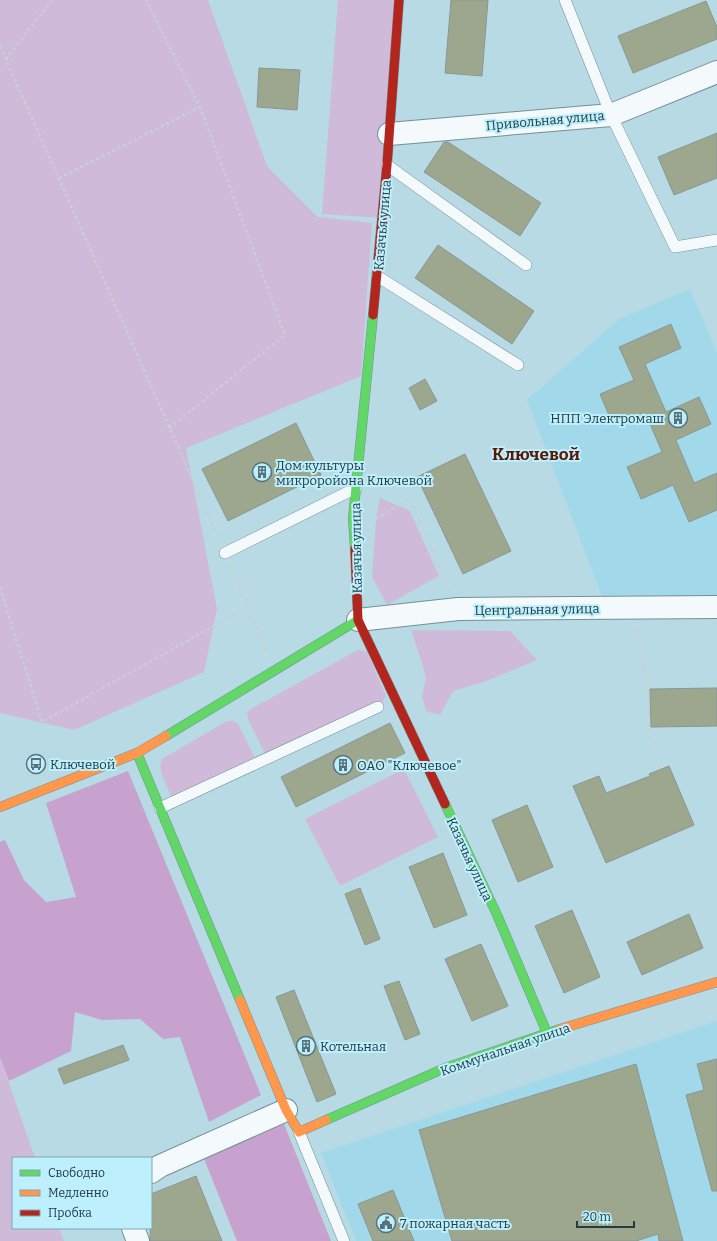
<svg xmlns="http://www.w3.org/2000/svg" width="717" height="1241" viewBox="0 0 717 1241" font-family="Bitter,serif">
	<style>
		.built { fill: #a2d9ea }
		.green { fill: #d0bad9 }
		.forest { fill: #c7a2ce }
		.building { fill: #9da78e; stroke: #899793 }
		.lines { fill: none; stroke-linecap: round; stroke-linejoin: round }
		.lane-casing { stroke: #749097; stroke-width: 12 }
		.street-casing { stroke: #749097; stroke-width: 24 }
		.fast-casing { stroke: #749097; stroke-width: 10 }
		.slow-casing { stroke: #749097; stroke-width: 10 }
		.jam-casing { stroke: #749097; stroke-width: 10 }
		.path { stroke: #c6d1d4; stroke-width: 2.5; stroke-dasharray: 3 3; stroke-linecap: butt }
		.lane { stroke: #f4f9fb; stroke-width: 11 }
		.street { stroke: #f4f9fb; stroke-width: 22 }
		.fast { stroke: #63d668; stroke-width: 9 }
		.slow { stroke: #ff974d; stroke-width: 9 }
		.jam { stroke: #b3261e; stroke-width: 9 }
		.labels { text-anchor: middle; stroke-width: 4; stroke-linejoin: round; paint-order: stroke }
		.street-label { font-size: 13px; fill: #223c43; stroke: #bdeffd }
		.poi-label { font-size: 13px; fill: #223c43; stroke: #bdeffd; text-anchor: start }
		.district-label { font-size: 17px; font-weight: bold; fill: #591803; stroke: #bdeffd }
	</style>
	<rect width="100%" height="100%" fill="#b7dae4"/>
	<path class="built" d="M690 289 717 353V599L602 596 527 400 619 319Z
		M717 1021V1241H356L321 1153Z"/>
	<path class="green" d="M0 0H208L267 166 318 217 372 223 361 376 186 448 217 609 204 672 74 730 0 713Z
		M338 0H399L383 218 322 214Z
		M380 498 410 511 439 576 387 605 372 577 376 519Z
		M411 630 510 631 537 660 484 682 453 691 440 715 426 711 422 696 426 678 423 666Z
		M358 650 367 652 386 696 382 703 265 754 248 719 247 714 249 710Z
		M227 721H234L238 724 255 758V764L252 769 187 802 180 804 175 803C169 790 156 771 162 759Z
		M404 769 438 837 340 886 305 819Z
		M0 1057 35 1158H13V1228H59L64 1241H0Z"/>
	<path class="forest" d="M128 771 261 1095 209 1122 180 1037 163 1039 140 1019 102 1020 75 1012 71 1051 9 1081 0 1057V842L5 840 24 880 46 902 76 897 46 803Z
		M284 1124 331 1241H237L203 1156Z"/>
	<path class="building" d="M451 0H488L482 76 445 73Z
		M706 1 717 27V39L633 73 618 36Z
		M259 68 300 70 297 110 257 107Z
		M717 133V178L674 195 658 157Z
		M444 142H448L541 203 520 236 424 172Z
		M438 245 534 311 512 344 415 278Z
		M671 324 681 348 645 364 666 412 699 397 711 424 676 440 694 483 717 473V510L689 522 673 485 641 499 627 467 662 452 645 412 613 425 600 394 634 380 619 347Z
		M425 379 437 401 420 410 409 388Z
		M296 423 321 475 228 521 202 469Z
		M465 454 511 551 463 574 417 477Z
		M717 688V726L651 727 650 689Z
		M390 723 405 753 296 807 281 777Z
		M669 766 694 825 606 863 573 786 599 776 606 793 650 776 649 774Z
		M527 805 553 867 518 882 492 820Z
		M443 853 467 915 434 928 409 867Z
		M360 888 380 939 365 945 345 894Z
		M572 910 600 977 564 993 535 926Z
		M689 914 703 948 642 975 627 942Z
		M481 944 508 1006 472 1021 445 959Z
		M399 981 420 1034 405 1040 384 986Z
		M294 990 336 1094 317 1102 276 997Z
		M123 1045 129 1060 64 1084 58 1069Z
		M717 1059V1191H712L686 1095 704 1090 697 1064Z
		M636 1064 683 1241H659L658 1234 636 1241H452L419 1130Z
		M196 1176 222 1241H150L151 1194Z
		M393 1190 414 1241H373L358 1204Z"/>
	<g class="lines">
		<defs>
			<path id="lane" d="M565 0 611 115 675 247 717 240
				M387 165 526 265
				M377 276 518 365
				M225 553 356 488
				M160 808 378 707
				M299 1132 344 1241"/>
			<path id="street" d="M389 134 611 115 717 72
				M358 620 458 609 717 607
				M151 1172 160 1166 286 1110
				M133 1228 138 1241"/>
			<path id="fast" d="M355 549 353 518 373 315
				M166 736 358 620
				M137 753 240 1000
				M445 804 498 917 547 1033
				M326 1120 445 1068 560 1029"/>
			<path id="slow" d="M0 807 137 753 166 736
				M240 1000 286 1110 299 1132 326 1120
				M560 1029 717 982"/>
			<path id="jam" d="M373 315 387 165 399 0
				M355 549 358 620 445 804"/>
		</defs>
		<use href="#lane" class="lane-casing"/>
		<use href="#street" class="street-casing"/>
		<use href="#fast" class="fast-casing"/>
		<use href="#slow" class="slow-casing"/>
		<use href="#jam" class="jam-casing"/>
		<path class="path" d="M0 46 219 539
			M6 59 52 0
			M59 178 200 107 146 0
			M169 428 285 335 200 107
			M376 519 410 498 450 591
			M230 566 267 651
			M0 587 42 722 248 607
			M637 628 648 684V726L657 751"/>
		<use href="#lane" class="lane"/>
		<use href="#street" class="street"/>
		<use href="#fast" class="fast"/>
		<use href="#slow" class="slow"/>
		<use href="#jam" class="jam"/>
	</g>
	<defs>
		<symbol id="building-ring" viewBox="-11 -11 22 22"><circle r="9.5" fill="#bdeffd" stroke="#56737b" stroke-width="1.5"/><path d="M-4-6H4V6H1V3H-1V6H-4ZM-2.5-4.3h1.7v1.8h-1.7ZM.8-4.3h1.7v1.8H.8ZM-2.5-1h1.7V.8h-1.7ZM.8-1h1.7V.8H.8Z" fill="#56737b"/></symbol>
		<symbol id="bus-ring" viewBox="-11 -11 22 22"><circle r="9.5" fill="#bdeffd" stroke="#56737b" stroke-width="1.5"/><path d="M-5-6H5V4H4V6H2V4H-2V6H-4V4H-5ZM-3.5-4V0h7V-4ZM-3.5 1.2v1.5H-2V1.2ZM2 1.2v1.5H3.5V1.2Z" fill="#56737b"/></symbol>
		<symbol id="civic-ring" viewBox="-11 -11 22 22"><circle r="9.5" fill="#bdeffd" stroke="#56737b" stroke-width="1.5"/><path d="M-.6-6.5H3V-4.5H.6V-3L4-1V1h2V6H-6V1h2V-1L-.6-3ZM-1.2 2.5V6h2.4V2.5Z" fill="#56737b"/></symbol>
	</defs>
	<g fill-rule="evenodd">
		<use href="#building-ring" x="667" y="407" width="22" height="22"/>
		<use href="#building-ring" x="251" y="461" width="22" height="22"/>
		<use href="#bus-ring" x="25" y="753" width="22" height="22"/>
		<use href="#building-ring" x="332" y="754" width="22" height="22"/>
		<use href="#building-ring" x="295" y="1035" width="22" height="22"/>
		<use href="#civic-ring" x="375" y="1212" width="22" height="22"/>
	</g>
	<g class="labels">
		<g class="street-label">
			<text transform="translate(545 120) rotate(-5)" y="5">Привольная улица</text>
			<text transform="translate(382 225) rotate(-85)" y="5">Казачья улица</text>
			<text transform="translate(356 548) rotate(-91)" y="5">Казачья улица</text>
			<text transform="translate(537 609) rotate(-1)" y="5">Центральная улица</text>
			<text transform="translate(470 859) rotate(65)" y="5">Казачья улица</text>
			<text transform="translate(505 1049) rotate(-19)" y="5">Коммунальная улица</text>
		</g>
		<g class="poi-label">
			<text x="664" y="423" text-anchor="end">НПП Электромаш</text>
			<text x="276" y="470">Дом культуры<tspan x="276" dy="15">микроройона Ключевой</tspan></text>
			<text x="50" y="769">Ключевой</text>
			<text x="357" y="770">ОАО "Ключевое"</text>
			<text x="320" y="1051">Котельная</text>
			<text x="400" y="1228">7 пожарная часть</text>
		</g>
		<g class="district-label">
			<text x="536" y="460">Ключевой</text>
		</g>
	</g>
	<rect x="12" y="1157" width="140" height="72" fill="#bdeffd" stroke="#7fa7b3"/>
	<rect x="20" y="1170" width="20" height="6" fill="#63d668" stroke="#7fa7b3"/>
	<text x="48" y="1177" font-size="12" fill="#223c43">Свободно</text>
	<rect x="20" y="1190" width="20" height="6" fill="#ff974d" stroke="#7fa7b3"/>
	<text x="48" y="1197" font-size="12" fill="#223c43">Медленно</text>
	<rect x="20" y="1210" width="20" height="6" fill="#b3261e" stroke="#7fa7b3"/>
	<text x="48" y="1217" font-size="12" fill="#223c43">Пробка</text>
	<path d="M577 1221v6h57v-6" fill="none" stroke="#223c43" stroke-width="2"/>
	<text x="583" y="1221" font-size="12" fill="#223c43" stroke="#bdeffd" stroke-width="3" paint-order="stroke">20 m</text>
</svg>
